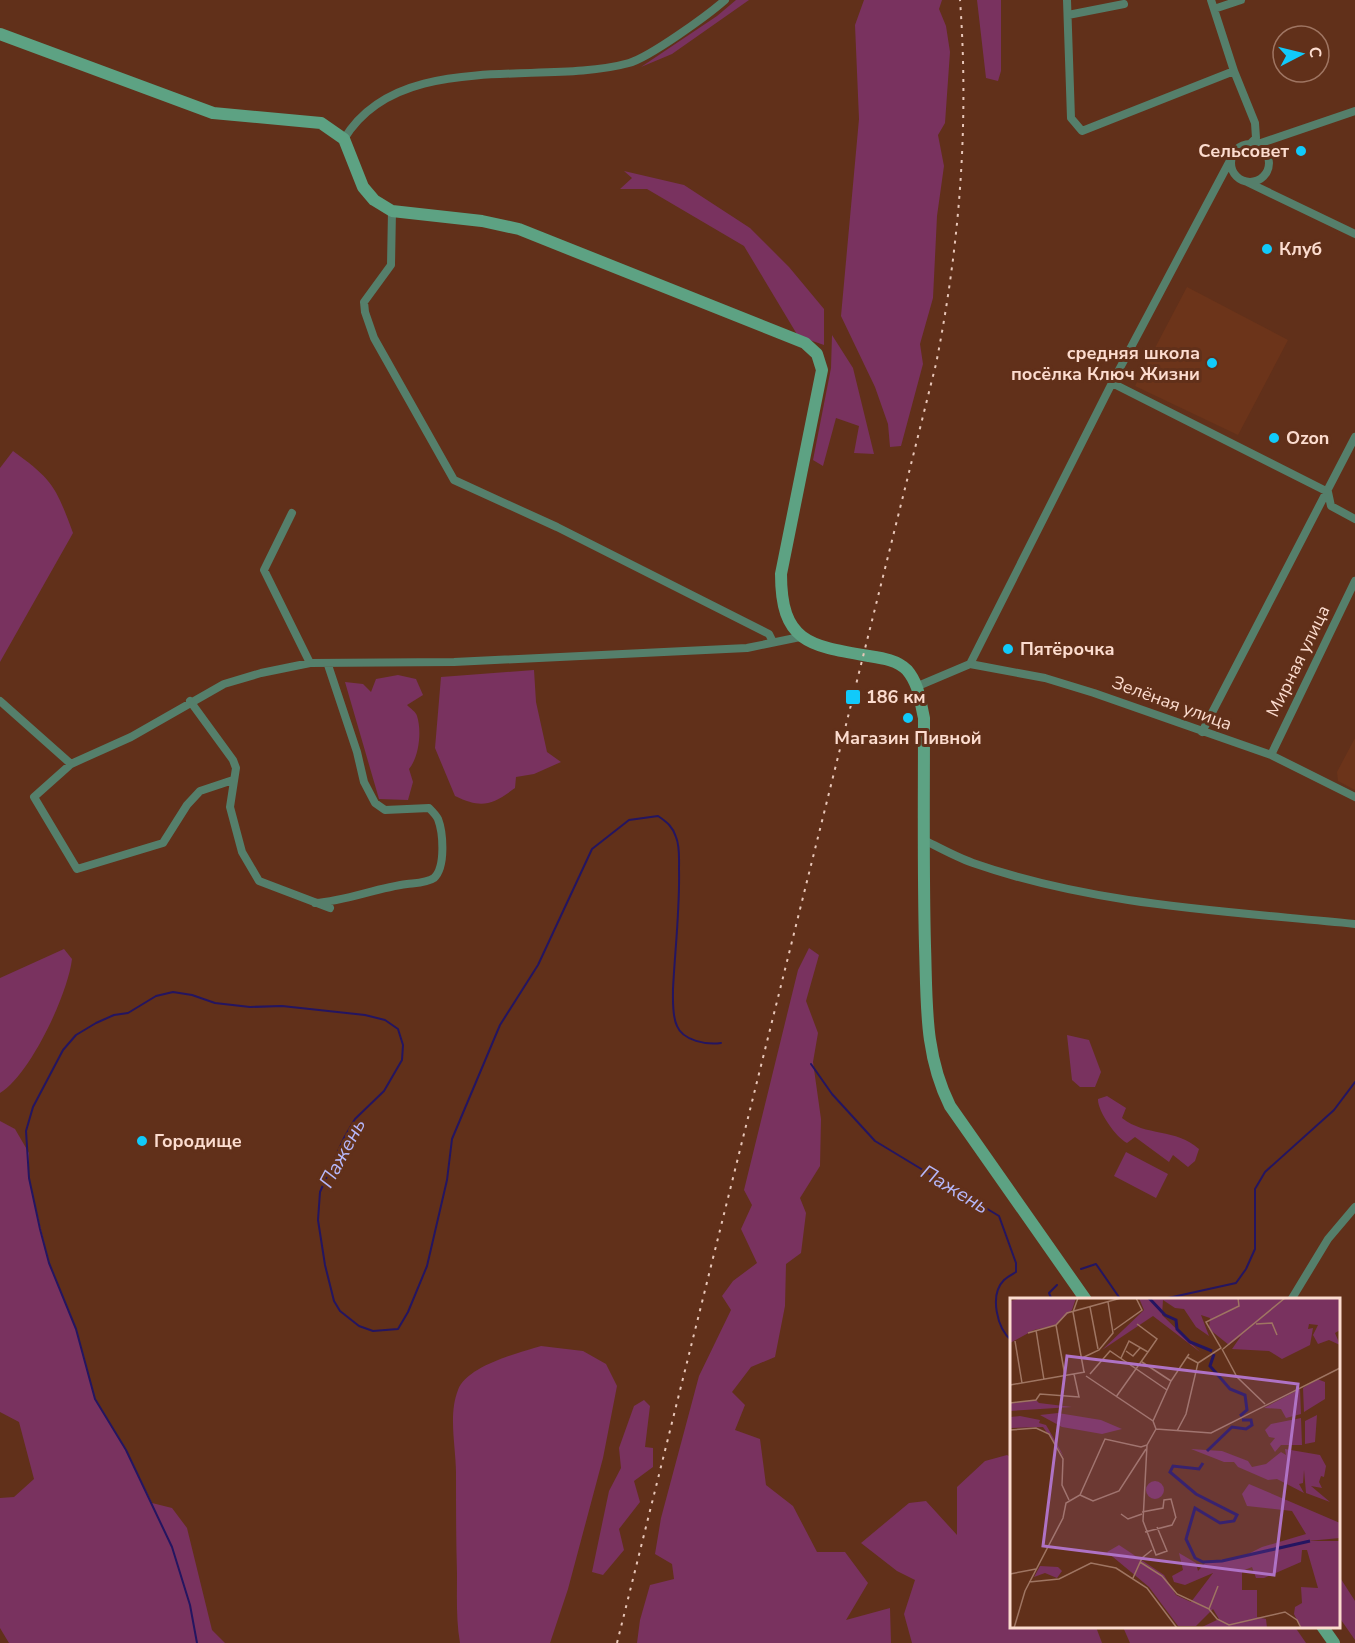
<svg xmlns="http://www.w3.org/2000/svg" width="1355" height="1643" viewBox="0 0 1355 1643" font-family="'Nunito Sans',sans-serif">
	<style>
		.built { fill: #6c341a }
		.green { fill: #79325f }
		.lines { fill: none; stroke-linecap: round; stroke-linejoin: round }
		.stream { stroke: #241561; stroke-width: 2 }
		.street { stroke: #557f6b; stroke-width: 8 }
		.secondary { stroke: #5da283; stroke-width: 12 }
		.rail { stroke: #e8c6b8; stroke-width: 2; stroke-dasharray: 3 6; stroke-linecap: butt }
		.poi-dot { fill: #11cafa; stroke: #61301a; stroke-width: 2 }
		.labels { text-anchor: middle; stroke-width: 6; stroke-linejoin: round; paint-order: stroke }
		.poi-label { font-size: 18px; font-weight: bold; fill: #fcdccf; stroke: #61301a; text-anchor: start }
		.street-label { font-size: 18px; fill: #fcdccf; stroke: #61301a }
		.water-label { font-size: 20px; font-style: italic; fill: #b6b7f9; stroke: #61301a }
		.inset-river { fill: none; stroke: #241561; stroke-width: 3 }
		.inset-road { fill: none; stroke: #9f7562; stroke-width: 1.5 }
		.view { fill: #af72c5; fill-opacity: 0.15; stroke: #af72c5; stroke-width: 3 }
		.inset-edge { fill: none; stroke: #fcdccf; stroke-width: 3 }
	</style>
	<rect width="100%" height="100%" fill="#61301a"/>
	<path class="built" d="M1187 287 1288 340 1238 435 1135 386Z
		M1355 738V790L1338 781 1337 772Z"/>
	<path class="green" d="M736 0H749L672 54 641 67 717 16Z
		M864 0H942L939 9 946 26 950 52 945 123 938 135 944 166 937 216 933 298 920 344 923 364 901 446 890 447 888 424 875 387 841 316 859 119 855 25Z
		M977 0H1001V71L998 81 986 78Z
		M624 171 684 185 750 228 789 267 824 309V345L798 336 744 246 647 189H620L632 178Z
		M832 335 853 368 874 454 854 453 859 426 836 418 823 466 813 460 831 368Z
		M13 451C53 480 56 487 73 533L0 662V468Z
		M534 670 536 702 547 752 561 762 534 774 516 777 515 788C492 805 482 809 455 796L435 748 441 677Z
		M398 675 416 679 423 695 407 705C410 708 416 712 417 716 422 731 419 757 409 769L413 782 408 800 379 799 345 682 363 684 371 692 376 679Z
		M809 948 819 955 806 1001 818 1033 813 1062 821 1119 820 1166 800 1198 806 1213 801 1253 786 1264 785 1306 775 1357 751 1367 732 1392 745 1405 735 1430 760 1439 766 1485 793 1506 817 1552H845L868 1583 846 1620 890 1608 891 1643H637L640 1620 650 1585 674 1579 672 1564 655 1554 661 1518 699 1376 731 1310 722 1296 733 1281 757 1263 741 1229 752 1205 744 1190 798 970Z
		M64 949 72 959C68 994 30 1075 0 1093V978Z
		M1067 1035 1089 1040 1101 1072 1095 1087H1080L1072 1080Z
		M1107 1096 1126 1108 1122 1118C1146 1137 1176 1128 1199 1149L1195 1161 1188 1167 1173 1155 1169 1162 1135 1137 1127 1143C1116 1138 1097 1110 1098 1099Z
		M0 1121 15 1129 29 1153V1179L49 1263 76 1329 95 1399 126 1450 152 1503 172 1508 187 1528 212 1630 225 1643H9L0 1628V1498L14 1497 34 1479 19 1422 0 1412Z
		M1126 1152 1168 1174 1156 1198 1114 1176Z
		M541 1346 583 1351 606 1364 617 1386 603 1458 568 1589 550 1643H460C456 1620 457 1597 457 1574 456 1540 456 1507 456 1473 456 1447 448 1415 458 1390 467 1366 518 1353 541 1346Z
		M644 1400 650 1406 645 1447 653 1448V1467L634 1481 640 1502 619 1529 624 1550 603 1575 592 1572 609 1491 621 1468 619 1448 634 1406Z
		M1007 1455 1012 1458V1626L1096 1627 1102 1643H912L904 1614 915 1580 897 1571 861 1543 909 1503 926 1501 957 1535V1487L985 1461Z
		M1339 1576 1355 1601V1640L1339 1617Z
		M1123 1627H1295L1306 1643H1130Z"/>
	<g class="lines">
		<path class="stream" d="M811 1064 832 1094 875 1141 999 1216 1016 1263V1272C1013 1274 1007 1277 1004 1280 989 1295 997 1329 1012 1341
			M1081 1269 1096 1264 1121 1300
			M1052 1300 1049 1293 1057 1285
			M1159 1300 1236 1283 1246 1269 1255 1249V1189L1265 1172 1334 1110 1355 1082
			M197 1643 190 1605 172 1547 126 1450 95 1399 76 1329 49 1263 40 1229 29 1178 26 1131 33 1107 63 1050 76 1035 96 1023 114 1015 128 1013 156 996 173 992 192 995 215 1003 250 1007 282 1006 365 1015 385 1020 398 1029 403 1045 402 1060 384 1091 355 1119 344 1138 320 1192 318 1220 325 1265 334 1301 340 1311 359 1326 373 1331 398 1329 408 1312 427 1266 447 1180 452 1139 500 1025 538 965 592 849 629 820 658 816C667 822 673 827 676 837 680 847 679 858 679 869 680 909 675 949 673 989 673 1000 672 1016 677 1026 683 1041 707 1045 721 1043"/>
		<path class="street" d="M1067 0 1071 118 1082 131 1234 71
			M1211 0 1234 71 1255 123 1256 138 1250 144
			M1214 9 1241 0
			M1068 15 1124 4
			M344 139C399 47 543 87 629 63 650 57 708 15 725 0
			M1258 144 1355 111
			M1231 163a19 19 0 1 1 38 0a19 19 0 1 1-38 0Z
			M1247 182 1355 234
			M392 211 391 265 364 302 365 312 374 338 454 480 557 527 769 634 773 642
			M1112 383 1328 492 1331 506 1355 519
			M292 513 264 570 310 663
			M970 664 1045 678 1094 693 1271 755 1355 797
			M918 686 970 664 1112 383 1233 155
			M0 701 71 764
			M190 701 233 760 236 768 230 807 242 852 259 881 330 908
			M1202 732 1355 437
			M1271 755 1355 581
			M233 780 200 791 187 805 163 843 77 869 34 797 71 764 131 737 224 684 261 673 310 663 454 662 747 648 800 637
			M924 840C940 848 956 857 973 863 1096 906 1227 911 1355 924
			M315 903C346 901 376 888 407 884 415 883 427 883 434 878 446 867 443 832 438 819 436 815 432 811 429 808L385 810 375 803 364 782 357 752 328 665
			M1291 1300 1328 1239 1355 1207"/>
		<path class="secondary" d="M0 34 213 113 321 123 344 139 363 187 374 200 392 211 482 221 519 229 805 343 817 354 822 370 781 574C781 642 809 646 869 656 882 658 897 660 907 670 919 684 920 701 924 718 924 794 923 870 925 946 927 1003 924 1054 950 1106L1086 1300
			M1322 1626 1334 1643"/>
		<path class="rail" d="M617 1643 936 364C960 243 969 123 960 0"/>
	</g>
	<g class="poi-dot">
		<circle cx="1301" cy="151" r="6"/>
		<circle cx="1267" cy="249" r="6"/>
		<circle cx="1212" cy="363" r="6"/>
		<circle cx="1274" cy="438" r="6"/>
		<circle cx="1008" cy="649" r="6"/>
		<rect x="845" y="689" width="16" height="16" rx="3"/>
		<circle cx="908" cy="718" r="6"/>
		<circle cx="142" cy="1141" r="6"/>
	</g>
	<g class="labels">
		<g class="poi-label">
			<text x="1289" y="157" text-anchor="end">Сельсовет</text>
			<text x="1279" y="255">Клуб</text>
			<text x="1200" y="359" text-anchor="end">средняя школа<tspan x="1200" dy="21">посёлка Ключ Жизни</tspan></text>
			<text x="1286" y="444">Ozon</text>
			<text x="1020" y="655">Пятёрочка</text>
			<text x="866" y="703">186 км</text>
			<text x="908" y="744" text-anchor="middle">Магазин Пивной</text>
			<text x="154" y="1147">Городище</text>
		</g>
		<g class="street-label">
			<text transform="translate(1298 661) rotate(-64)" y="6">Мирная улица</text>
			<text transform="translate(1172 703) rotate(20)" y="6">Зелёная улица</text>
		</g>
		<g class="water-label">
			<text transform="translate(342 1153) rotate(-62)" y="7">Пажень</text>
			<text transform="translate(955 1189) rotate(31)" y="7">Пажень</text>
		</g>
	</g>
	<g transform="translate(1010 1298)">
		<rect width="330" height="330" fill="#61301a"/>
		<path d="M12 0H66L62 12 46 27 24 32 0 45V3ZM129 0H330V32L325 35 330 47 319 42 308 46 303 37 308 27 299 26 298 31 303 30 300 47 272 61 259 53 222 51 231 38 219 47 199 31 200 20 191 17 199 38 186 29 174 11 165 10 153 2 152 17 190 54 143 18 92 52 134 12ZM307 81 315 84V101L294 114 293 90ZM290 91 291 116 276 120 271 111 254 110ZM26 102 29 105 62 109 0 113V105ZM48 115 91 122 112 131 92 136 52 129 30 117ZM307 117 305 144 295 146V123ZM10 118 30 122 29 125 36 127 46 144 54 159 33 129 0 130V119ZM291 120 292 147H271L265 154 260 146 265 140 259 139 255 132 261 126ZM181 151 212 153 238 163 242 169 256 166 271 154 276 157 275 151 310 157 316 168 314 179 311 178 309 184 312 190 301 188 320 204 296 195 294 172 293 185 289 186 294 195 267 181 258 182 228 169 224 164H214ZM136 192a9 9 0 1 1 18 0a9 9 0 1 1-18 0ZM239 186 330 225V240L298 243H330V330H291L284 316 285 309 292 305 291 289 308 290 297 252H292L291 264 254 280H246L242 269 232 273V292H247V319L256 321 257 330H190L209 321 203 311 186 328H168L139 289 97 254 109 247 154 277 166 297 181 304 203 275 175 287 164 284 162 278 173 272 169 255 186 265 188 273 196 264 232 259 252 249 296 236 282 213 237 208 232 196ZM30 268 48 269 52 273 47 280 35 275 24 279Z" fill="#79325f"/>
		<path class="inset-river" d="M139 0 155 17 166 22 167 31 180 44 202 53M204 56 200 68 220 91 235 97 237 112 230 118M197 153 222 129 236 131 242 127 241 122H232M193 165 189 171 163 168 160 174 186 196 227 217 224 223 210 225 185 210 176 241 185 260 193 264 212 263 300 243"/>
		<path class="inset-road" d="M68 0 63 14 74 74M80 9 88 51M127 26 147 41 138 54M246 26 262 25 267 37M46 27 55 78M26 32 34 82M104 32 132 12 126 0M18 35 46 27 57 15 111 0M5 43 12 85M212 51 227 79 255 106M213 51 275 0M116 53 123 58 130 50M72 60 89 52 103 35 98 4M132 64 161 83M188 65 211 50 196 24 229 8 228 0M80 76 100 53 157 92M76 78 143 123 146 131M0 87 75 74M106 99 138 54 119 43 111 60M0 105 26 102 30 96 69 99 64 76M143 123 161 83 179 56M146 131 201 135 330 70M0 132 26 130 39 136 53 161 52 187 59 202M167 133 176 116 188 65 177 59M137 147 133 223 146 257 157 253 147 229M70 197 83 203 109 193 136 151M132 214 153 210 154 202 161 201 166 220M111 216 118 221 132 216M135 234 162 227 166 219M130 264 152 278 167 296 199 311 208 288M0 276 26 271M123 280 132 260 142 252M19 284 49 281 81 265 106 270 137 290 167 330M199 311 207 321 219 327 275 314 287 322 291 330M4 330 15 293 53 220 56 205 70 197 95 141 131 149 137 147 146 131"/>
		<path class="view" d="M57 58 288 86 264 277 33 248Z"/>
		<rect width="330" height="330" class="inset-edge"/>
	</g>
	<g transform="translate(1301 54) rotate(83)"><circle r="28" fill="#61301a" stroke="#9f7562" stroke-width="1.5"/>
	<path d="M0-4.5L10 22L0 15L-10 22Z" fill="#11cafa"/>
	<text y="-9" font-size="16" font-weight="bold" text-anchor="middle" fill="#fcdccf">С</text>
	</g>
</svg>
